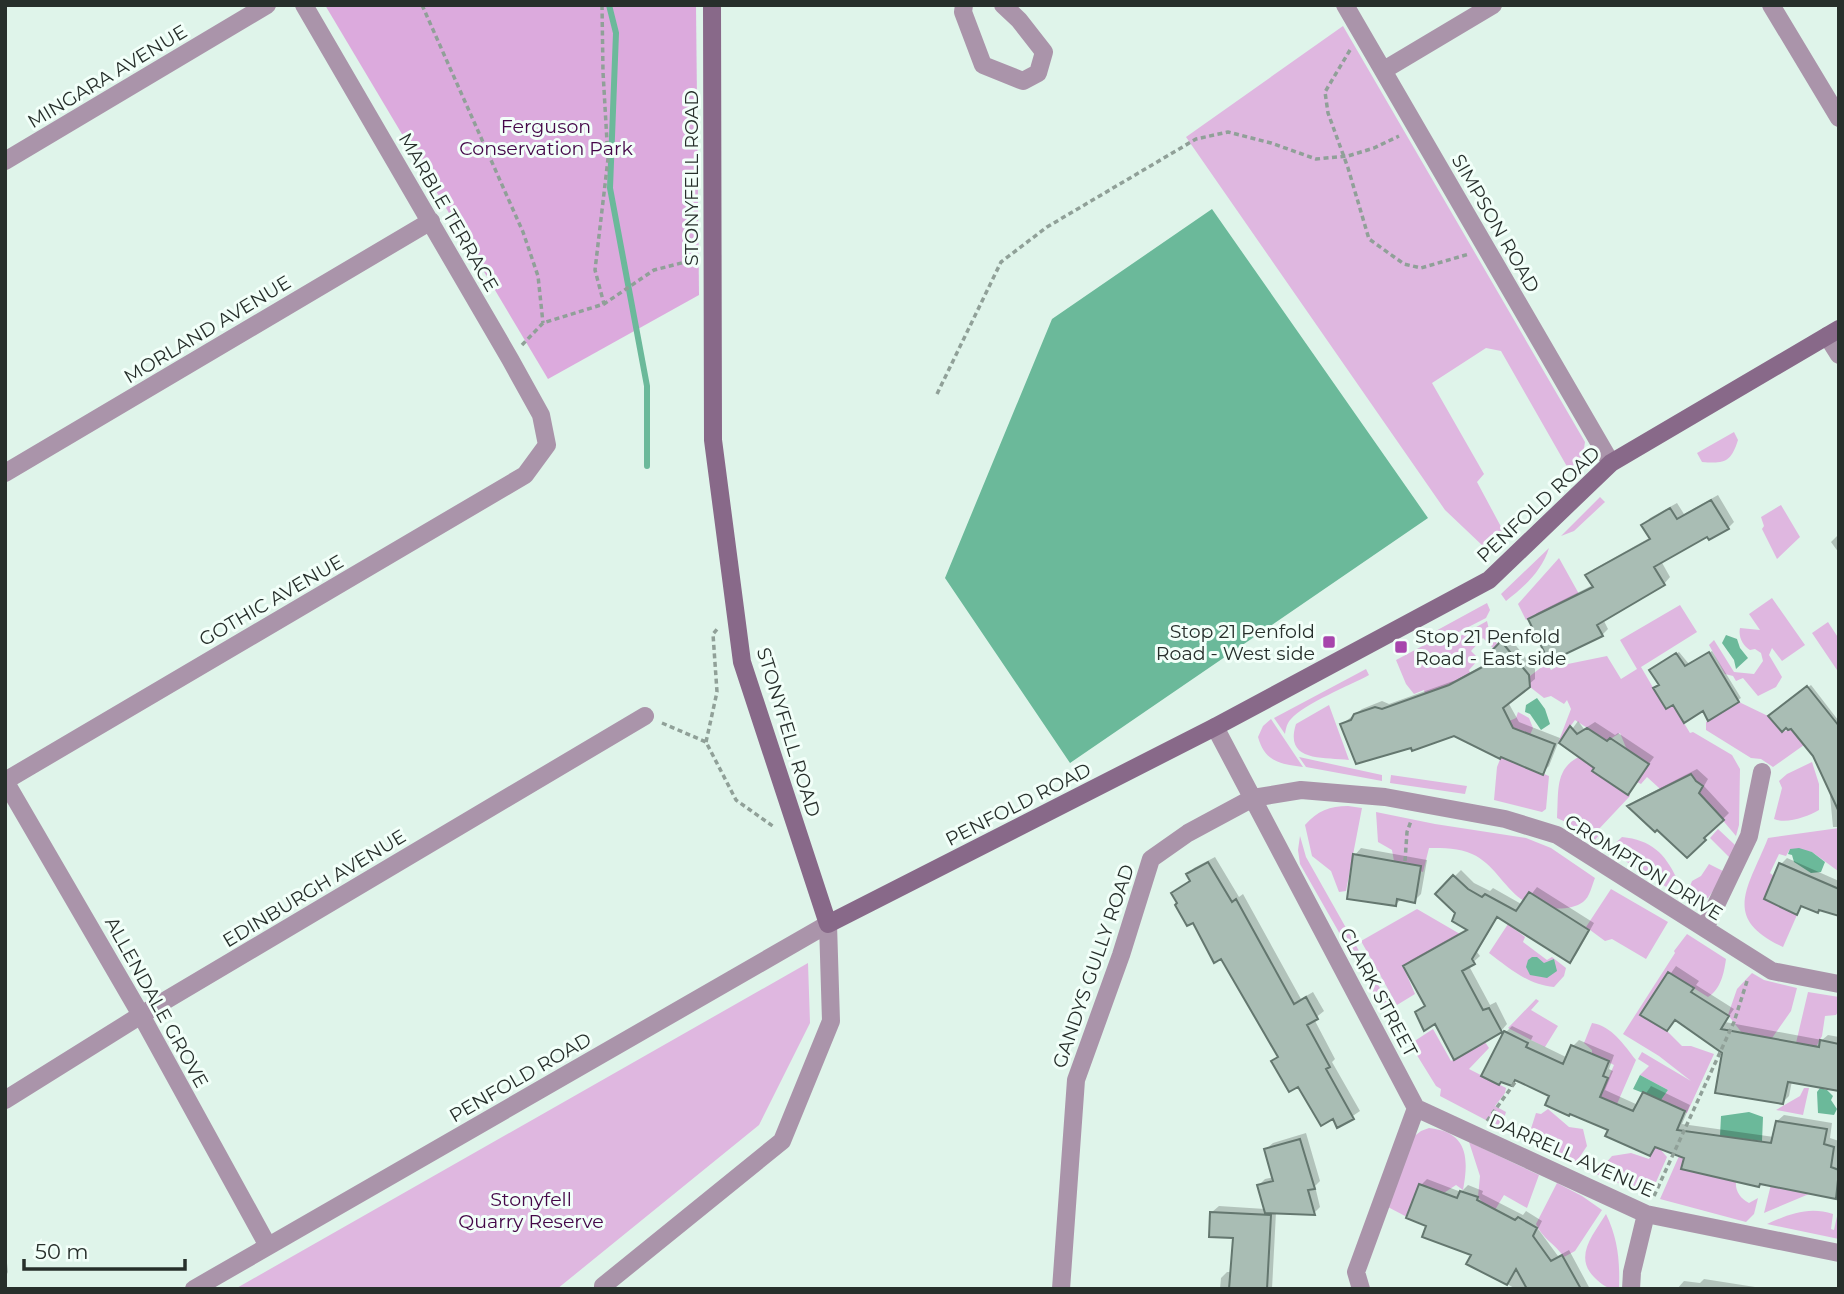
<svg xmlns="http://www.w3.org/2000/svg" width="1844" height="1294" viewBox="0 0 1844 1294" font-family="Montserrat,sans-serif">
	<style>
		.green { fill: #dfb7e0 }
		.forest { fill: #dcaadd }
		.water { fill: #6bb99a }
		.shadow { fill: #0003 }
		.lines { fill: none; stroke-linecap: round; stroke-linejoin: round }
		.stream { stroke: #6bb99a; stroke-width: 6 }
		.building { fill: #a9bdb4; stroke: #64776f; stroke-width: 2 }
		.path { stroke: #90a098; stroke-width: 3.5; stroke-dasharray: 5 3.5; stroke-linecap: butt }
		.street { stroke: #aa94aa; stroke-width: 18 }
		.secondary { stroke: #886989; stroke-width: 18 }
		.poi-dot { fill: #a745ac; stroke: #f2fff9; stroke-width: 2.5 }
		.labels { text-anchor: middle; stroke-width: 6; stroke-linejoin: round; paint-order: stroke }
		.street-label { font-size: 19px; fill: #272f2b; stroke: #f2fff9 }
		.park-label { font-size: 19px; fill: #440648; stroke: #f2fff9 }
		.poi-label { font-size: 19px; fill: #272f2b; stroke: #f2fff9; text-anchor: end }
	</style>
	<rect width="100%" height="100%" fill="#dff4ea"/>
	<path class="green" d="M1343 26 1585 442 1583 455 1569 470 1501 351 1486 348 1432 383 1484 474 1477 482 1506 536 1484 547 1445 510 1186 137Z
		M1734 432 1738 440C1731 462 1725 464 1702 462L1697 453Z
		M1600 497 1605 502 1574 531 1561 536Z
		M1781 505 1800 537 1777 559 1762 529 1764 526 1761 517Z
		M1549 548C1542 571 1524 587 1506 601L1501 594Z
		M1559 558 1579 594 1526 620 1518 604Z
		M1772 598 1805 645 1782 661 1772 648 1769 655 1782 677 1776 687 1758 696 1743 678 1736 681 1733 676 1725 674 1709 645 1714 640 1734 672 1754 674 1763 661 1761 653 1755 649 1750 650C1743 646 1738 637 1740 628L1760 630 1749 614Z
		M1487 603 1490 610 1486 618 1447 638 1433 635 1432 633Z
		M1680 605 1697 632 1641 667 1665 708 1673 705 1690 733 1693 732 1732 755 1740 769 1739 825 1736 836 1709 804 1692 818 1647 777 1641 784 1637 782 1648 764 1627 750 1620 733 1607 741 1575 720 1558 743 1571 709 1567 700 1564 704 1551 696 1544 698 1530 687V676L1547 663 1551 670 1558 666 1607 656 1621 679 1637 669 1620 640Z
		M1487 621 1490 634 1498 645 1494 649 1483 638 1471 651 1479 659 1469 670 1470 673 1446 686 1425 694 1424 690 1414 694 1406 684 1396 660 1430 642 1446 644Z
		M1828 622 1839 639V673L1812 633Z
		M1366 669 1369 675C1349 686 1305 703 1291 719 1287 723 1286 728 1285 734L1274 718Z
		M1739 702 1768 716 1782 732 1791 729 1804 745 1773 767 1761 759 1751 758 1706 730V722Z
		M1329 705 1349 760C1322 757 1284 762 1296 724Z
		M1518 712 1529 718 1533 728 1530 735 1511 727H1496L1516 718Z
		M1271 719 1303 767C1280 764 1265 762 1258 737L1263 726Z
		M1299 757 1382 775V781L1306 767Z
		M1501 757 1549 776 1546 809 1542 812 1494 800 1497 767Z
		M1579 757 1594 768 1592 771 1610 783 1612 780 1630 792V796L1598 830 1601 833 1594 841 1572 825 1557 818C1559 793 1554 769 1579 757Z
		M1812 762 1819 784V810C1807 817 1787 824 1774 819L1782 788 1779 781 1787 774Z
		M1391 775 1467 786 1465 794 1390 783Z
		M1348 806 1362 808 1346 891 1339 892 1331 871 1312 856 1305 825C1317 811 1330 806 1348 806Z
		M1376 812 1435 824 1526 838 1551 848 1595 878C1592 885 1590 897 1583 902 1569 913 1534 909 1521 899 1503 886 1493 863 1472 854 1459 848 1444 848 1429 848L1423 872 1420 871 1421 866 1394 861 1392 850 1378 842Z
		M1839 828 1838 871 1812 852 1790 849 1786 856 1779 854 1770 873 1774 876 1764 899 1797 915 1783 947C1720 918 1749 887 1768 838Z
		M1718 829 1735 845 1730 858 1710 838Z
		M1300 836 1306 857 1389 1004 1381 1006 1300 864 1298 850Z
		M1622 837C1651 840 1665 853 1677 879L1671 890 1608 850Z
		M1709 864 1723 871 1716 887 1708 898 1692 901 1686 897 1692 881 1701 876Z
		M1611 889 1668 922 1646 959 1612 939 1605 941 1586 927Z
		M1417 909 1460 934 1403 966 1415 994 1397 1005 1361 941Z
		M1508 924 1525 937 1523 942 1547 960 1552 957 1566 968 1564 976 1554 987C1528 985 1509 968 1489 953Z
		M1687 934 1726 959C1724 973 1721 989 1708 997L1668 972 1639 1015 1667 1031 1682 1046H1691L1714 1054 1687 1113 1661 1100 1668 1090 1640 1075 1649 1066 1638 1059 1642 1052 1691 1081 1659 1056 1623 1034 1675 953 1674 951Z
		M808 963 810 1023 759 1125 557 1289H235Z
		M1752 973 1764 980 1797 988 1791 1011 1772 1038 1742 1033 1728 1015 1737 989Z
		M1808 992 1839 997V1010L1836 1015 1825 1016 1822 1036 1816 1047 1796 1043Z
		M1536 999 1539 1001 1531 1010 1558 1026 1545 1047 1508 1028Z
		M1592 1023C1612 1026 1624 1045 1636 1060L1617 1104 1600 1097 1614 1065 1592 1054V1050L1584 1043Z
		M1433 1029 1451 1061 1485 1042 1489 1048 1469 1069 1506 1088 1505 1093 1495 1106 1506 1112 1501 1128 1440 1096 1441 1089 1436 1086 1410 1044Z
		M1804 1088H1809L1803 1115 1776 1110 1800 1096Z
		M1548 1109 1569 1127 1583 1129 1587 1146 1575 1164 1527 1141 1536 1113 1541 1114Z
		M1429 1128C1468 1132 1469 1158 1463 1190L1456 1185 1407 1217 1386 1206 1412 1138 1421 1131Z
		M1469 1142 1539 1175 1527 1208 1504 1195 1495 1210 1484 1204 1478 1197 1480 1176Z
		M1655 1147 1660 1149 1667 1157 1650 1196 1596 1174 1612 1156 1631 1153 1649 1159Z
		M1683 1147 1686 1148 1682 1169 1736 1181C1735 1191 1740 1198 1749 1203L1758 1198 1754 1214 1746 1222 1660 1199Z
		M1775 1168 1784 1189 1809 1194 1764 1213Z
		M1557 1183 1582 1196 1602 1210 1575 1251 1564 1257C1555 1244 1542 1238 1536 1224Z
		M1839 1207V1239L1767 1224C1789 1214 1809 1206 1833 1214L1831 1229 1834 1230Z
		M1606 1214C1618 1239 1620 1261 1619 1289 1608 1289 1603 1286 1595 1278 1573 1257 1593 1235 1606 1214Z"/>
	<path class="forest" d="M325 5H696L699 295 548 379Z"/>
	<path class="water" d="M1212 209 1428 518 1070 763 945 578 1052 319Z
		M1726 635 1737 639 1740 648 1748 658 1736 669 1734 660 1722 643Z
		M1537 698 1545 709 1550 724 1541 730 1530 714 1525 712 1526 705Z
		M1799 848 1812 852 1825 862 1821 872 1811 873 1794 862 1792 855 1788 854 1790 849Z
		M1532 957H1537L1544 963 1554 959 1557 971 1547 978 1530 975 1526 967 1528 960Z
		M1640 1075 1668 1090 1661 1100 1633 1089Z
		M1820 1088 1827 1090 1833 1096 1831 1100 1837 1109 1834 1115 1818 1113 1817 1092Z
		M1749 1112 1763 1117 1762 1141 1720 1136 1721 1116Z"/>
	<path class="shadow" d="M1718 495 1734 522 1728 528 1707 535 1661 561 1670 577 1664 584 1603 619 1608 629 1602 635 1530 619 1537 613 1593 585 1588 575 1594 569 1651 537 1644 525 1650 518 1677 503 1684 514Z
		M1838 535H1839V553L1831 542Z
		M1508 636 1535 669V679L1508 702 1519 722 1560 738 1549 766 1542 773 1454 734 1342 724 1362 709 1382 701 1389 704 1456 680 1487 663 1485 660Z
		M1712 651 1741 698 1709 718 1704 708 1661 684 1654 668 1679 652 1689 664Z
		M1811 685 1838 720 1834 724 1839 733V827H1833L1829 785 1814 755 1791 726 1773 714Z
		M1578 721 1584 729 1595 722 1615 735 1618 733 1654 757 1628 793 1562 743Z
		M1697 769 1708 779 1704 786 1729 813 1687 855 1630 806 1635 801Z
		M1361 848 1427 860 1421 894 1414 901 1402 899 1396 904 1355 855Z
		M1215 857 1239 897 1243 894 1301 999 1313 992 1324 1011 1314 1019 1335 1059 1332 1062 1360 1111 1338 1126 1334 1117 1273 1062 1279 1055 1222 957 1173 893 1191 880 1188 875 1194 868Z
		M1787 858 1839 881V914L1821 909 1818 911 1803 905 1796 913 1781 864Z
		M1461 870 1474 883 1490 891 1493 888 1523 905 1537 887 1594 923 1576 955 1570 961 1498 916 1477 952 1480 956 1469 966 1490 1005 1496 1002 1507 1024 1501 1031 1435 1022 1417 1012 1426 1004 1405 966 1411 960 1468 928 1457 912 1437 894Z
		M1676 966 1699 981 1696 985 1734 1009 1725 1022 1822 1040 1828 1035 1839 1037V1090L1792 1081 1789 1096 1783 1102 1724 1052 1676 1019 1642 1014Z
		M1512 1026 1533 1036 1531 1040 1568 1058 1573 1046 1579 1040 1614 1055 1609 1069 1613 1071 1605 1090 1638 1105 1651 1086 1690 1105 1682 1124 1774 1137 1777 1121 1784 1115 1832 1123 1830 1138 1839 1141V1199L1761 1182 1657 1146 1650 1154 1551 1096 1516 1079 1511 1084 1506 1032Z
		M1306 1133 1320 1181 1315 1186 1320 1207 1314 1213 1276 1212 1272 1289H1220L1221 1278 1227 1272H1232L1235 1236 1212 1212 1219 1206 1265 1209 1259 1185 1265 1179 1274 1177 1266 1149 1273 1143Z
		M1427 1179 1461 1192 1468 1185 1483 1191 1482 1194 1523 1215 1526 1211 1542 1221 1538 1229 1558 1256 1569 1250 1590 1289H1516L1469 1263 1474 1254 1428 1225 1421 1185Z
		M5 1245 8 1272 5 1278Z
		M1704 1279 1755 1287V1289H1677L1684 1281 1700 1283Z"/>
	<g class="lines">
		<path class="stream" d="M609 5 616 33 610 188 647 386V466"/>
	</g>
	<path class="building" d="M1711 500 1729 529 1709 540 1707 537 1654 567 1665 585 1597 625 1603 636 1549 662 1528 619 1593 587 1585 575 1650 539 1641 525 1670 508 1677 519Z
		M1501 641 1529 675 1530 687 1503 708 1513 728 1555 744 1543 775 1501 757 1500 759 1454 736 1412 751 1411 748 1356 764 1340 724 1351 720 1354 714 1375 707 1382 709 1449 685 1486 665 1483 660Z
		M1709 652 1739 702 1708 721 1703 711 1684 723 1673 705 1666 709 1653 688 1659 685 1649 670 1676 653 1685 666Z
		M1807 686 1839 726V812L1813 756 1791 729 1788 730 1786 728 1782 732 1768 716Z
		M1570 726 1577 734 1587 728 1607 741 1610 738 1649 764 1628 795 1592 771 1594 768 1559 743Z
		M1691 774 1696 781 1703 786 1699 793 1724 820 1704 838 1706 840 1687 858 1657 830 1655 832 1627 806Z
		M1353 854 1421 866 1415 903 1397 899 1396 906 1347 899Z
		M1208 862 1232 902 1236 899 1294 1004 1306 997 1318 1019 1307 1025 1330 1067 1326 1069 1354 1119 1337 1128 1333 1119 1321 1126 1298 1087 1289 1092 1271 1061 1278 1057 1221 959 1214 963 1193 923 1187 926 1175 905 1177 903 1171 893 1190 881 1186 874Z
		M1779 863 1839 889V916L1819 910 1818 913 1801 906 1797 915 1764 899Z
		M1453 875 1468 889 1482 897 1485 894 1516 911 1529 892 1589 930 1570 963 1497 917 1472 959 1475 964 1462 971 1483 1010 1489 1008 1502 1032 1454 1060 1435 1024 1424 1031 1415 1012 1425 1006 1403 966 1467 930 1452 921 1455 913 1435 894Z
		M1668 972 1694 988 1691 992 1729 1016 1721 1029 1819 1047 1820 1040 1839 1044V1091L1788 1082 1783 1104 1715 1093 1722 1053 1675 1020 1667 1031 1640 1015Z
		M1504 1031 1528 1043 1526 1047 1563 1064 1571 1045 1609 1061 1603 1076 1608 1078 1600 1097 1633 1111 1643 1092 1685 1111 1677 1130 1771 1143 1776 1121 1827 1129 1824 1144 1834 1147 1831 1167 1839 1170 1836 1199 1760 1184 1759 1187 1681 1169 1684 1158 1655 1147 1650 1156 1605 1136 1608 1130 1570 1114 1569 1116 1545 1105 1549 1096 1515 1080 1512 1086 1501 1082 1499 1085 1481 1076Z
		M1300 1139 1315 1189 1308 1190 1315 1215 1265 1213 1257 1185 1273 1181 1264 1149Z
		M1419 1184 1457 1198 1460 1191 1478 1197 1477 1200 1515 1220 1518 1217 1537 1228 1533 1236 1551 1261 1562 1255 1581 1289H1527L1516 1269 1507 1285 1466 1264 1471 1255 1422 1237 1426 1226 1406 1218Z
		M1210 1212 1271 1215 1267 1289H1229L1233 1238 1209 1237Z"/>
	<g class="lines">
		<path class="path" d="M422 5 523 232 538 276 543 323
			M602 5 603 72 608 159 595 270 604 304
			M1350 50 1325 92 1328 113 1348 168 1369 239 1404 264 1421 268 1469 254
			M522 345 543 323 604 304 654 270 693 260
			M937 394 1001 262 1047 227 1196 139 1228 132 1271 143 1316 159 1348 156 1374 148 1399 136
			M662 723 706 742 736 800 774 827
			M706 742 717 692 713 634 718 628
			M1405 861 1407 832 1411 821
			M1487 1121 1516 1081
			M1654 1196 1734 1022 1748 978"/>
		<path class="street" d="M964 5 963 12 983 65 1023 81 1038 73 1044 52 1019 20 1003 5
			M1345 5 1611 463
			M1771 5 1839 118
			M1384 70 1493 5
			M5 161 267 5
			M1827 336 1839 355
			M5 473 431 221
			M1215 727 1416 1108 1356 1272 1361 1289
			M1705 928 1749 836 1762 772
			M5 1100 141 1015 645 716
			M1416 1108 1646 1214 1839 1253
			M268 1246 141 1015 5 781 525 475 547 445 541 415 510 359 304 5
			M194 1289 828 924 831 1021 782 1141 603 1286V1289
			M1061 1289 1076 1080 1121 955 1151 859 1188 833 1253 798 1301 790 1385 797 1505 819 1557 835 1772 971 1839 984
			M1631 1289 1632 1272 1646 1214"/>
		<path class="secondary" d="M712 5 713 440 742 662 828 924 1215 727 1489 580 1611 463 1839 329"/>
	</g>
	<g class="poi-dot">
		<rect x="1322" y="635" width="14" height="14" rx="3.5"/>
		<rect x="1394" y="640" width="14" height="14" rx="3.5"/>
	</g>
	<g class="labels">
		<g class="street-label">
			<text transform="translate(107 76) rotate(-31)" y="7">MINGARA AVENUE</text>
			<text transform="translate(691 178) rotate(-90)" y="7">STONYFELL ROAD</text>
			<text transform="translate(449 212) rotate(60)" y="7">MARBLE TERRACE</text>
			<text transform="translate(1496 223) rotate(60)" y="7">SIMPSON ROAD</text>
			<text transform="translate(207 329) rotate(-31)" y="7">MORLAND AVENUE</text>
			<text transform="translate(1538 504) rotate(-43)" y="7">PENFOLD ROAD</text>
			<text transform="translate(271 600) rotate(-30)" y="7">GOTHIC AVENUE</text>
			<text transform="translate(789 732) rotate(73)" y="7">STONYFELL ROAD</text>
			<text transform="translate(1018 804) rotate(-27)" y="7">PENFOLD ROAD</text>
			<text transform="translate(1644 867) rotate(32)" y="7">CROMPTON DRIVE</text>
			<text transform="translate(314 888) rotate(-31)" y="7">EDINBURGH AVENUE</text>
			<text transform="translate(1093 966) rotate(-71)" y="7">GANDYS GULLY ROAD</text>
			<text transform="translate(1379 992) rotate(62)" y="7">CLARK STREET</text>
			<text transform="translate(157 1002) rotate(61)" y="7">ALLENDALE GROVE</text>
			<text transform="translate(520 1077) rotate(-30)" y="7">PENFOLD ROAD</text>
			<text transform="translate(1572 1155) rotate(24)" y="7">DARRELL AVENUE</text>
		</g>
		<g class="park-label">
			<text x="546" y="133">Ferguson<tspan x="546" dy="22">Conservation Park</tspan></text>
			<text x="531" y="1206">Stonyfell<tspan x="531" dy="22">Quarry Reserve</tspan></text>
		</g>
		<g class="poi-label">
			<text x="1315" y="638">Stop 21 Penfold<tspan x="1315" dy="22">Road - West side</tspan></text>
			<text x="1415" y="643" text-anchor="start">Stop 21 Penfold<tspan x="1415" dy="22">Road - East side</tspan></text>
		</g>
	</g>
	<rect width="1844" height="1294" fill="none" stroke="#272f2b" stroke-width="14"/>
	<path d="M24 1259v10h161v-10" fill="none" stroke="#272f2b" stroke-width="3.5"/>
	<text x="35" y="1259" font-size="21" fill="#272f2b" stroke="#f2fff9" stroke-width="5" paint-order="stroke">50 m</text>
</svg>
